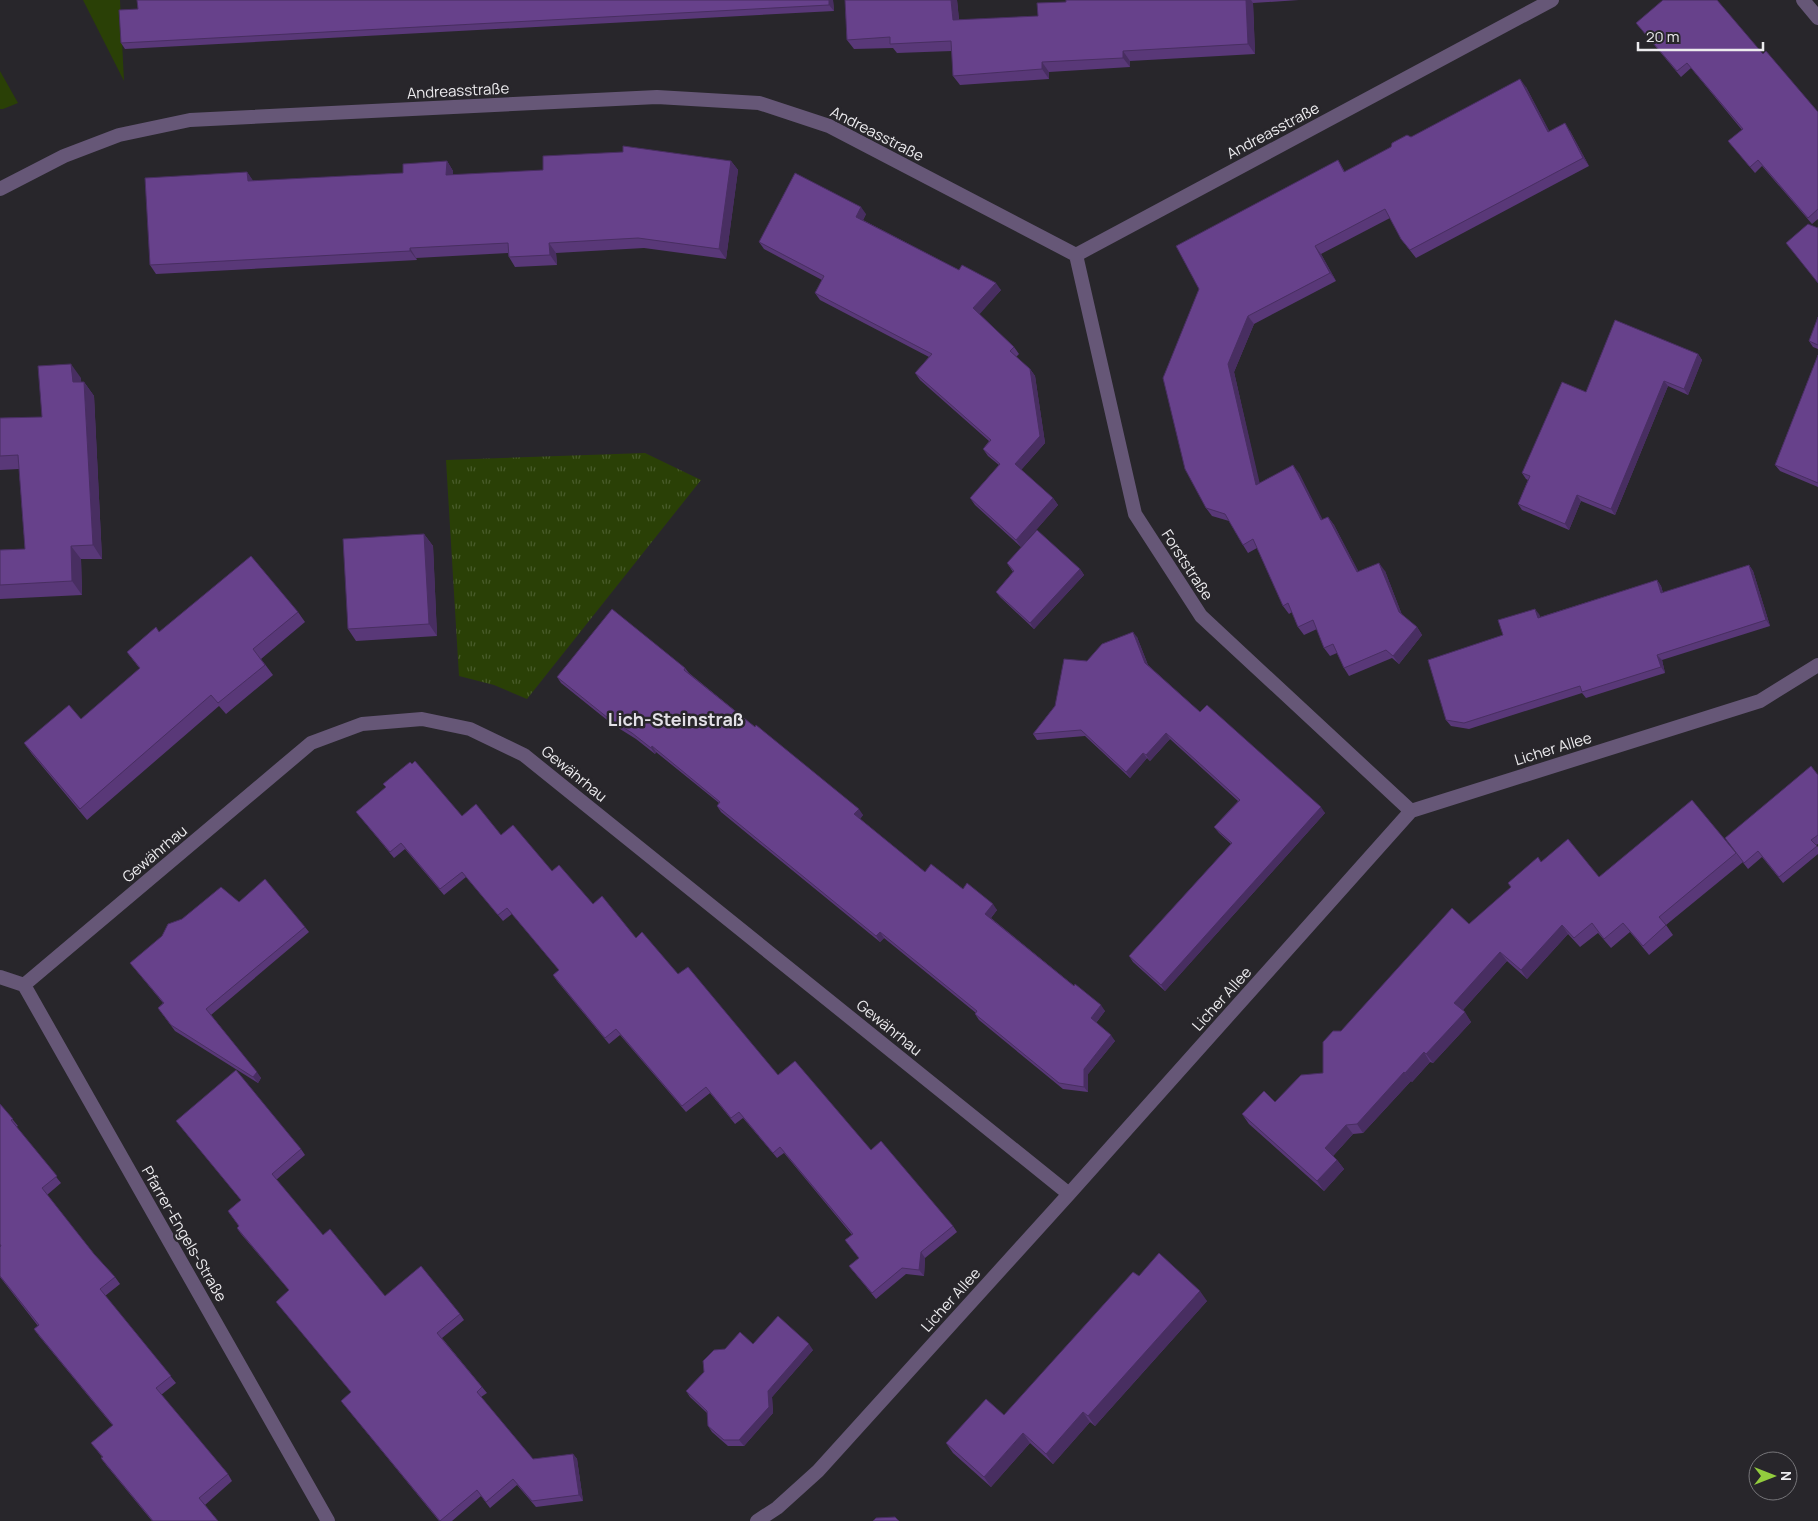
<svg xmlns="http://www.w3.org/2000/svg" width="1818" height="1521" viewBox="0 0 1818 1521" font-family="Manrope,sans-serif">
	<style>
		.grass { fill: #2a4006 }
		.park { fill: url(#park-tufts) }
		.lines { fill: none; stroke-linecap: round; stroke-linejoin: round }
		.minor { stroke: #665777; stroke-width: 14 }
		.wall { fill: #593878 }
		.shaded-wall { fill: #482e61 }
		.building { fill: #67418b; stroke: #482e61 }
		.labels { text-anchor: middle; stroke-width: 5; stroke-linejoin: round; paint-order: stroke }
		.street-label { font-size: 15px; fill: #ecebee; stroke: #28262b }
		.quarter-label { font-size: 18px; font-weight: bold; fill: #e3e0e7; stroke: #28262b }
	</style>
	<defs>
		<pattern id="park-tufts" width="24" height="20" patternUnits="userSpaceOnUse" patternTransform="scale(1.25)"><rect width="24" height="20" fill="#2a4006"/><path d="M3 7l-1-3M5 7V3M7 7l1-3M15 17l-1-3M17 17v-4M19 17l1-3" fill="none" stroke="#495c2b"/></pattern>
	</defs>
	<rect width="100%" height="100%" fill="#28262b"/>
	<path class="grass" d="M83 0H120L124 81Z
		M0 71 18 103 3 109H0Z"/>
	<path class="park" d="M645 453 701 480 527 699 494 685 459 676 446 460Z"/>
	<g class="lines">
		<path class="minor" d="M1803 0 1818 18
			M0 189 64 156 119 135 190 120 657 97 759 103 829 126 1076 255
			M1076 255 1135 514 1201 616 1411 811
			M1076 255 1552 0
			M0 977 24 985 328 1521
			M24 985 311 743 362 724 422 719 470 729 524 755 1069 1194
			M757 1521 777 1508 818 1471 1069 1194 1411 811 1760 701 1818 665"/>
	</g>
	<path class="wall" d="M137 0H833L834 11 125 49 121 43 138 9Z
		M845 0H957L959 20 1038 16 1066 2V0H1299L1253 3 1255 54 1130 61V67L1049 72V79L960 85 953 76 952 51 897 53 893 48 854 49 847 40Z
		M1636 23 1763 54 1818 112V219L1812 224 1762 166 1755 173 1728 141 1742 130 1691 68 1681 77Z
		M1526 87 1549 131H1570L1589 166 1416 258 1401 239 1390 218 1321 254 1336 281 1254 324 1234 372 1259 483 1299 473 1322 520 1328 517 1334 525 1358 571H1385L1402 615 1417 627 1422 635 1399 664 1392 658 1349 676 1344 668 1337 653 1330 656 1324 648 1317 629 1304 635 1298 627 1292 612 1289 614 1283 606 1257 548 1248 553 1243 545 1229 521 1212 516 1206 508 1163 378 1338 160 1345 172 1411 137Z
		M447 161 453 171V175L731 161 738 170 726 259 644 248 556 253 557 265 515 267 509 257 508 253 416 258 417 260 156 274 150 265 247 172 253 181 403 173Z
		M866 214 863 220 959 270 1001 290 979 314 1014 347 1019 354 1016 357 1030 369 1035 376 1045 443 1021 470 1053 498 1058 505 1021 547 975 505 970 498 999 465 988 456 983 449 989 441 920 380 915 373 929 357 820 300 815 293 822 280 764 249 759 242Z
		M1818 317V349L1813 347 1809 341Z
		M1698 354 1702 360 1688 395 1668 386 1615 515 1581 501 1569 530 1522 510 1518 504 1528 480 1526 479 1522 473 1586 392Z
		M1818 355V487L1780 471 1775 465Z
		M81 378V382H84L94 396 102 559H81L82 595 0 599V550L25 549 19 469 0 470V418L42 417Z
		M424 534 433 546 437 636 356 641 348 629Z
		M1007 563 1080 569 1084 575 1034 629 1000 597 996 592 1013 572Z
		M1749 565 1753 571 1770 626 1662 660 1665 673 1586 698 1582 693 1469 729 1451 726 1446 720 1503 635 1539 614 1540 617 1657 580 1661 586 1663 593Z
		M298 612 305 622 261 659 273 675 226 714 219 706 87 820 32 754 24 743 81 719 140 669 127 652 159 632Z
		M1137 637 1148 665 1200 712 1325 813 1165 991 1133 962 1129 956 1231 844 1219 833 1214 827 1238 801 1170 739 1150 761 1147 758 1130 778 1085 736 1037 740 1033 734 1055 706Z
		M685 668 689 673 863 815 860 819 925 872 963 889 997 910 991 918 1105 1011 1096 1023 1115 1041 1088 1074V1092L1063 1089 979 1020 975 1014 976 1013 884 938 880 942 721 812 717 806 719 803 656 752 655 754 636 739 612 724 561 683 557 677Z
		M1818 775V844L1816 845 1818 847V854L1783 883 1762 857 1748 869 1741 860 1743 862 1666 925 1673 935 1649 955 1630 932 1611 948 1598 933 1580 947 1568 934 1527 979 1507 961 1463 1010 1471 1022 1433 1063 1430 1062 1412 1082 1411 1081 1363 1133 1353 1134 1333 1156 1337 1160 1344 1169 1324 1191 1249 1124 1242 1114 1275 1102 1323 1073 1341 1031 1469 924 1541 862 1599 877 1734 850Z
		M356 812 462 816 501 835 552 871 636 938 678 974 778 1075 871 1150 953 1226 957 1232 925 1258 924 1276 906 1274 876 1299 849 1266 859 1258 845 1240 852 1235 784 1153 777 1158 743 1118 735 1124 710 1093 686 1112 620 1035 609 1044 557 981 553 975 559 970 512 914 503 921 466 877 444 895 405 849 394 858Z
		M239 902 305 927 309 932 211 1015 261 1078 258 1083 175 1031 158 1008 163 1003 130 963Z
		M0 1104 18 1126 16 1127 61 1183 47 1195 94 1254 115 1277 120 1284 105 1296 176 1383 161 1395 228 1474 232 1481 205 1505 218 1521H152L106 1465 101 1458 102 1457 91 1443 113 1426 39 1336 34 1329 38 1326 0 1277V1247L1 1246 0 1245Z
		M176 1121 301 1149 305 1155 276 1180 323 1235 385 1296 460 1314 464 1320 442 1338 487 1393 481 1397 533 1459 573 1454 577 1459 583 1501 536 1507 517 1485 490 1508 481 1496 452 1521H439L341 1401 351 1392 276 1302 289 1290 241 1234 237 1228 239 1226 228 1211 241 1200Z
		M1139 1276 1207 1301 1095 1426 1090 1422 1053 1464 1030 1443 991 1487 953 1453 946 1443 1004 1415Z
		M753 1344 813 1350 772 1397 773 1413 744 1446H728L712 1432 708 1426 707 1413 690 1397 686 1391 725 1349Z"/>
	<path class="shaded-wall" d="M829 0H833L834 11 829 5Z
		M951 0H957L960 30 953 20Z
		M1246 0H1251L1253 3 1255 54 1248 44Z
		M1123 51 1130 61V67L1123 58Z
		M1042 62 1049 72V79L1042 69Z
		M1520 79 1526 87 1554 140 1548 132Z
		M1565 123 1570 131 1589 166 1583 158Z
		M447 161 453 171V185L446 175Z
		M731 161 738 170 726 259 719 249Z
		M247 172 254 182 248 181Z
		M861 207 866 214 861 224 856 217Z
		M549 243 556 253 557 265 550 255Z
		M1315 246 1321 254 1336 281 1330 273Z
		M410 248 416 258 417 260 410 251Z
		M996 283 1001 290 978 316 973 308Z
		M1248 316 1254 324 1234 372 1262 493 1256 485 1228 364Z
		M1698 354 1702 360 1688 395 1684 389Z
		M71 364 81 378 82 396 73 382Z
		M1030 369 1035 376 1045 443 1020 471 1015 464Z
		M1664 381 1668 386 1615 515 1611 509Z
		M84 382 94 396 102 559 93 545Z
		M1293 465 1299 473 1327 528 1321 520Z
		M1577 495 1581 501 1569 530 1565 524Z
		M1053 498 1058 505 1021 547 1016 540Z
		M1328 517 1334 525 1363 580 1357 572Z
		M424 534 433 546 437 636 429 624Z
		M71 546 81 559 82 595 72 581Z
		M1379 563 1385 571 1404 620 1399 612Z
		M1749 565 1753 571 1770 626 1766 620Z
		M1080 569 1084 575 1034 629 1030 623Z
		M1657 580 1661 586 1665 599 1661 593Z
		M1535 609 1539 614 1542 624 1538 618Z
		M1417 627 1422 635 1399 664 1393 656Z
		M1133 632 1137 637 1149 668 1145 663Z
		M1657 655 1662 660 1665 673 1661 667Z
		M1166 733 1170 739 1150 761 1146 755Z
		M652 746 656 752 655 754 651 748Z
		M1143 753 1147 758 1130 778 1126 772Z
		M1321 807 1325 813 1165 991 1161 985Z
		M859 809 863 815 859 820 854 814Z
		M993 904 997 910 989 920 985 914Z
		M1562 925 1568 934 1527 979 1521 970Z
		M880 932 884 938 880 942 876 936Z
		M1500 952 1507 961 1461 1012 1454 1003Z
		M1101 1005 1105 1011 1095 1024 1091 1018Z
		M1465 1012 1471 1022 1433 1063 1426 1054Z
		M1111 1035 1115 1041 1088 1074V1092L1084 1087V1069Z
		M1424 1052 1430 1062 1412 1082 1405 1073Z
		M257 1072 261 1078 258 1083 253 1077Z
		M1404 1072 1411 1081 1363 1133 1357 1124Z
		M1346 1125 1353 1134 1331 1158 1325 1148Z
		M1337 1160 1344 1169 1324 1191 1317 1181Z
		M921 1252 925 1258 924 1276 919 1270Z
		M1200 1291 1207 1301 1095 1426 1088 1416Z
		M809 1344 813 1350 772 1397 773 1413 744 1446 739 1440 768 1391Z
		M1083 1412 1090 1422 1053 1464 1046 1454Z
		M1023 1433 1030 1443 991 1487 984 1477Z
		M573 1454 577 1459 583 1501 579 1495Z"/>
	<path class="building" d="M137 0H829V5L121 43 119 10 138 9Z
		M845 0H951L953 20 1038 16 1037 3 1066 2V0H1246L1248 44 1123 51V58L1042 62V69L953 76 951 41 890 44V37L847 40Z
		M1663 0H1717L1763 54 1766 51 1818 112V209L1808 218 1758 160 1750 167 1728 141 1743 129 1687 63 1677 71 1636 23Z
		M1520 79 1548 132 1565 123 1583 158 1410 250 1401 239 1385 209 1315 246 1330 273 1248 316 1228 364 1256 485 1293 465 1321 520 1328 517 1357 572 1379 563 1399 612 1417 627 1393 656 1386 650 1344 668 1333 644 1324 648 1313 620 1298 627 1288 603 1283 606 1253 539 1243 545 1225 514 1206 508 1185 469 1163 378 1199 289 1176 246 1338 160 1344 172 1391 147 1392 143 1407 135 1411 137Z
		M623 146 731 161 719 249 638 238 549 243 550 255 509 257 508 243 410 248V251L150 265 145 178 247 172 248 181 403 173V164L447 161 446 175 543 170V156L623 152Z
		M795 173 861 207 856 217 959 270 962 265 996 283 973 308 1014 347 1010 351 1030 369 1040 436 1015 464 1053 498 1016 540 970 498 1000 464 983 449 991 440 915 373 932 354 815 293 824 276 759 242Z
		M1808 224 1818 228V283L1786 243Z
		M1818 317V345L1809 341Z
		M1615 320 1698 354 1684 389 1664 381 1611 509 1577 495 1565 524 1518 504 1530 476 1522 473 1562 382 1586 392Z
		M1818 355V483L1775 465Z
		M71 364 73 382H84L93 545 71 546 72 581 0 585V550L25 549 18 455 0 456V418L42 417 38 366Z
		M1037 530 1080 569 1030 623 996 592 1014 571 1007 563Z
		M424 534 429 624 348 629 343 539Z
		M251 556 298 612 253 649 265 665 218 703 211 695 80 809 24 743 69 705 81 719 140 668 127 652 156 627 159 632Z
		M1749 565 1766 620 1657 655 1661 667 1582 692 1580 686 1464 723 1446 720 1428 660 1503 635 1498 620 1535 609 1538 618 1657 580 1661 593Z
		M612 609 685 668 684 670 755 727 756 725 859 809 854 814 925 872 931 864 963 889 967 883 993 904 985 914 1074 986 1075 984 1101 1005 1091 1018 1111 1035 1084 1069V1087L1059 1083 975 1014 977 1011 880 932 876 936 717 806 720 802 652 746 651 748 632 733 608 718 557 677Z
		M1133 632 1145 663 1200 712 1207 705 1321 807 1161 985 1129 956 1232 843 1214 827 1240 800 1166 733 1146 755 1143 753 1126 772 1081 730 1033 734 1055 706 1064 659 1087 661 1102 644Z
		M415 761 462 816 476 804 501 835 513 825 552 871 559 865 593 904 602 896 636 938 642 932 678 974 688 967 778 1075 795 1061 871 1150 881 1141 953 1226 921 1252 919 1270 902 1268 872 1293 849 1266 859 1258 845 1240 853 1234 780 1147 773 1153 739 1112 731 1118 706 1087 682 1106 616 1029 605 1038 553 975 559 970 507 908 498 915 462 872 440 889 401 843 390 852 356 812 386 787 383 784 410 762 412 764Z
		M1811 766 1818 775V835L1811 840 1817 846 1779 877 1758 851 1744 863 1725 838Z
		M1692 800 1736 853 1659 917 1666 925 1643 946 1623 923 1604 939 1592 923 1574 938 1562 925 1521 970 1500 952 1454 1003 1465 1012 1426 1054 1424 1052 1405 1073 1404 1072 1357 1124 1346 1125 1325 1148 1337 1160 1317 1181 1242 1114 1264 1091 1275 1102 1301 1075 1323 1073V1042L1333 1031H1341L1452 908 1469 924 1511 887 1508 883 1538 857 1541 862 1568 839 1599 877Z
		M265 879 305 927 206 1009 257 1072 253 1077 171 1025 158 1008 164 1003 130 963 162 936 168 924 182 919 221 887 239 902Z
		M236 1070 301 1149 272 1174 323 1235 330 1229 385 1296 421 1266 460 1314 437 1333 482 1387 477 1392 533 1459 573 1454 579 1495 532 1501 513 1479 486 1502 477 1490 440 1521 341 1401 351 1392 276 1302 289 1290 237 1228 239 1226 228 1211 241 1200 176 1121Z
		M0 1104 13 1119 11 1120 57 1176 42 1188 94 1254 115 1277 100 1289 171 1376 156 1388 228 1474 199 1498 218 1521H153L101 1458 103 1457 91 1443 113 1425 34 1329 39 1325 0 1276V1247L1 1246 0 1244Z
		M1159 1253 1200 1291 1088 1416 1083 1412 1046 1454 1023 1433 984 1477 946 1443 986 1399 1004 1415 1133 1272 1139 1276Z
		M778 1316 809 1344 768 1391 769 1407 739 1440H724L708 1426 707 1411 686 1391 704 1372 703 1361 714 1350 725 1349 740 1332 753 1344Z
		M895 1517 899 1521H873L876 1518Z"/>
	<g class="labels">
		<g class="street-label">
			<text transform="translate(458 91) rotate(-3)" y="5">Andreasstraße</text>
			<text transform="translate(1273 131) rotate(-28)" y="5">Andreasstraße</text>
			<text transform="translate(877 134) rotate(27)" y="5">Andreasstraße</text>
			<text transform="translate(1187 565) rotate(57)" y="5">Forststraße</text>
			<text transform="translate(1553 749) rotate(-17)" y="5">Licher Allee</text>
			<text transform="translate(574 774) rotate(39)" y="5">Gewährhau</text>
			<text transform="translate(155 854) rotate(-40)" y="5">Gewährhau</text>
			<text transform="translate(1222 999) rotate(-48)" y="5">Licher Allee</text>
			<text transform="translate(889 1028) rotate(39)" y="5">Gewährhau</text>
			<text transform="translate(184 1234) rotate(60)" y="5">Pfarrer-Engels-Straße</text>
			<text transform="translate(951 1300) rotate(-48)" y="5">Licher Allee</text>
		</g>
		<g class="quarter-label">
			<text x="676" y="726">Lich-Steinstraß</text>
		</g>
	</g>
	<g transform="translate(1773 1476) rotate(90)"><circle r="24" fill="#28262b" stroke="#767579"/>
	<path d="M0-4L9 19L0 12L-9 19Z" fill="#93cd3e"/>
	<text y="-8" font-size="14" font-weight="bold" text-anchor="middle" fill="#ecebee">N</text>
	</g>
	<path d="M1638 42v8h125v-8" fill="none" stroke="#ecebee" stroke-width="2.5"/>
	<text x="1646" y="42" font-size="15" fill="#ecebee" stroke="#28262b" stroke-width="4" paint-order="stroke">20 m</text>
</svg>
